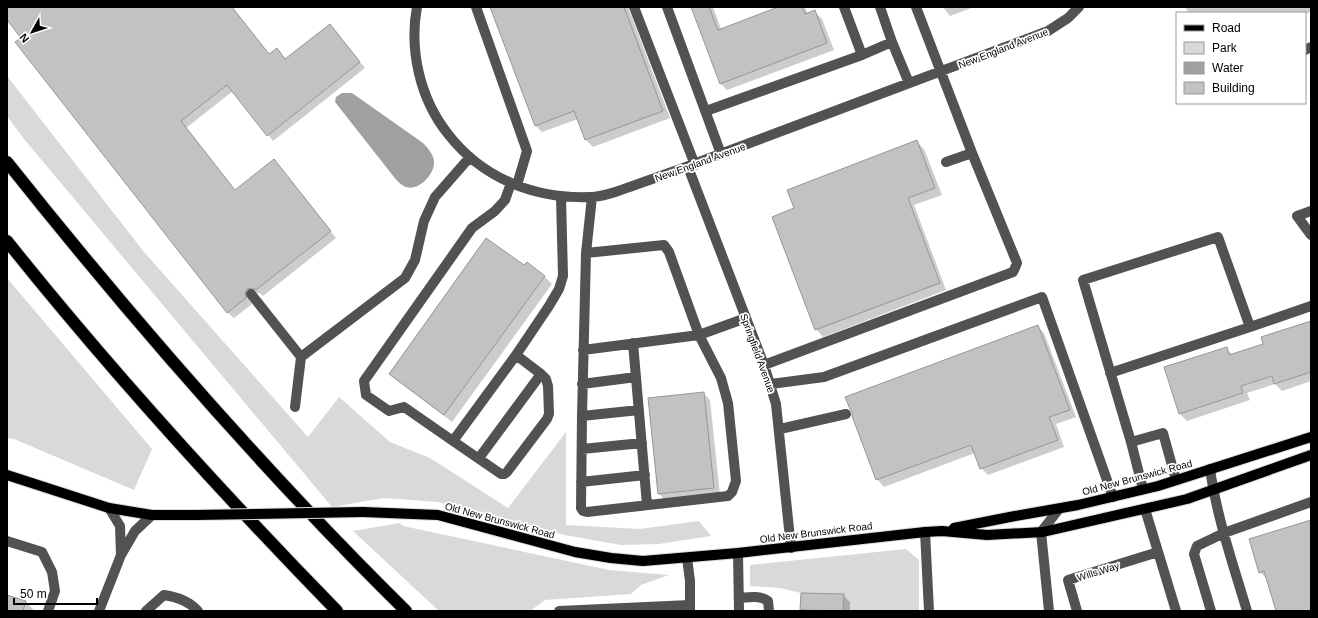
<svg xmlns="http://www.w3.org/2000/svg" width="1318" height="618" viewBox="0 0 1318 618" font-family="Arial,sans-serif">
	<style>
		.green { fill: #d9d9d9 }
		.water { fill: #a0a0a0 }
		.shadow { fill: #0003 }
		.building { fill: #c2c2c2; stroke: #969696 }
		.lines { fill: none; stroke-linecap: round; stroke-linejoin: round }
		.major-casing { stroke: #dbdbdb; stroke-width: 12 }
		.highway-casing { stroke: #dbdbdb; stroke-width: 14 }
		.minor { stroke: #525252; stroke-width: 10 }
		.major { stroke: #000; stroke-width: 10 }
		.highway { stroke: #000; stroke-width: 12 }
		.major-bridge-casing { stroke: #dbdbdb; stroke-width: 12; stroke-linecap: butt }
		.major-bridge { stroke: #000; stroke-width: 10 }
		.labels { text-anchor: middle; stroke-width: 3.5; stroke-linejoin: round; paint-order: stroke }
		.street-label { font-size: 10px; fill: #000; stroke: #fff }
	</style>
	<rect width="100%" height="100%" fill="#fff"/>
	<path class="green" d="M7 76 144 252 308 437 339 397 390 442 430 458 508 508 566 432V525L640 529 699 521 711 536 659 544 621 545 565 535 438 502 384 498 332 507 24 139 7 116Z
		M7 278 152 449 134 490 14 439 7 438Z
		M400 523 403 526 609 570 669 575 641 585 631 594 545 600 530 611H439L353 531Z
		M906 549 919 560V611H848L843 610V594L801 593 780 588 750 586V565Z"/>
	<path class="water" d="M342 93H352L423 143C428 148 435 156 434 164 433 176 418 191 406 187 401 185 397 181 394 177L335 102 336 97Z"/>
	<path class="shadow" d="M7 7H232L269 55 277 49 286 60 330 25 365 68 273 141 233 91 186 128 235 191 274 160 336 238 263 296 260 293 253 294 250 298 252 304 234 318 228 313 16 43 22 38 7 18Z
		M491 7H628L670 118 593 147 586 140 578 119 542 132 535 125Z
		M692 7H713L721 29 781 7H805L808 14 815 12 822 19 834 50 727 90 720 83Z
		M943 7H974L950 16Z
		M1185 7H1311V11L1305 15V13H1189Z
		M917 142 924 149 942 195 914 205 946 290 823 337 816 329 795 209Z
		M524 266 545 277 552 284 452 422 398 381 391 374Z
		M1311 322V381L1282 391 1275 384 1247 393 1250 400 1187 421 1180 414 1165 368 1226 348 1233 355 1264 345Z
		M1037 326 1044 333 1076 417 1056 424 1064 447 988 475 981 468 975 453 884 487 877 479 853 412Z
		M703 393 710 400 720 495 666 501 659 494Z
		M1311 522V611H1277L1267 579 1260 572Z
		M802 594 843 595 850 602V611H802Z
		M7 596 26 602 33 609 32 611H7Z"/>
	<path class="building" d="M7 7H232L269 54 277 48 285 59 330 24 360 62 267 136 227 85 181 121 235 190 274 159 331 231 256 290 253 288 247 289 245 292 246 298 227 313 15 42 21 38 7 20Z
		M490 7H624L663 111 585 140 574 111 535 126Z
		M691 7H709L718 30 778 7H802L805 14 815 10 827 43 720 84Z
		M917 140 935 188 908 198 940 283 815 330 772 217 794 208 787 190Z
		M486 238 524 265 527 262 545 276 444 415 389 374Z
		M1311 321V372L1274 384 1272 376 1241 386 1243 393 1179 414 1164 367 1227 347 1229 355 1263 344 1261 337Z
		M1038 325 1070 410 1049 417 1058 440 980 469 971 445 876 480 852 416V412L850 409 845 397Z
		M704 392 714 488 658 494 648 398Z
		M1311 520V611H1276L1264 571 1259 573 1249 539Z
		M801 593 844 594 843 611 800 610Z
		M7 595 26 601 23 611H7Z"/>
	<g class="lines">
		<defs>
			<path id="major" d="M7 475 109 508 152 515H196
				M363 512 438 515 575 552 611 558 643 561 738 553 925 532 942 531 987 535 1043 532 1187 499 1311 455
				M954 528 1015 516 1078 505 1158 486 1311 437"/>
			<path id="highway" d="M7 162C132 319 263 470 406 611
				M7 241C110 370 222 493 337 611"/>
		</defs>
		<use href="#major" class="major-casing"/>
		<use href="#highway" class="highway-casing"/>
		<path class="minor" d="M417 7C409 50 420 99 448 134 482 178 534 199 589 197 606 197 623 189 638 184 670 173 700 162 731 150 837 110 942 71 1048 31L1068 18 1079 7
			M476 7 527 151 517 185
			M634 7 695 165
			M667 7 721 154
			M844 7 862 55 892 42 909 83
			M880 7 892 42
			M1305 50 1311 47
			M706 111 862 55
			M946 162 972 153
			M688 167 764 365 776 404 791 548
			M1311 211 1297 216 1311 235
			M586 253 664 245 669 252 699 335 721 378 728 403 736 481 732 492 728 496 587 512 583 511 581 508 582 416 586 253 592 197
			M251 294 301 357 405 278 415 260 424 221 435 197 470 157
			M1250 327 1311 306
			M633 343 647 505
			M583 350 699 335 746 318
			M516 355 541 374 546 379 548 386 549 414 547 419 507 472 504 474H501L453 441 516 355 549 306 559 289 563 276 561 197
			M764 365 1013 272 1015 268 1017 263 972 153 916 7
			M1110 373 1250 327 1218 237 1083 280 1131 442
			M582 384 636 377
			M771 384 824 377 1042 297 1113 497
			M295 407 301 357
			M582 416 639 410
			M780 429 846 414
			M453 441 404 407 389 411 366 395 364 381 472 228 495 211 505 200 511 183
			M582 449 642 443
			M479 458 541 374
			M1210 469C1217 518 1233 564 1247 611
			M581 482 645 475
			M1143 489 1131 442 1163 433 1176 480
			M109 508 120 526 121 555
			M1145 509 1176 611
			M925 532 929 611
			M7 541 42 552 52 572 55 591 48 611
			M738 553 739 611
			M687 558 690 581V611
			M739 598C749 597 760 595 768 601L769 611
			M99 611 121 555 135 531 152 515
			M146 611 164 595C178 597 189 601 198 611
			M559 611 690 605
			M1049 611 1041 532 1059 509
			M1077 611 1068 580 1158 552
			M1211 611 1194 554 1197 546 1224 533 1311 502"/>
		<use href="#major" class="major"/>
		<use href="#highway" class="highway"/>
		<defs>
			<path id="major-bridge" d="M196 515 363 512"/>
		</defs>
		<use href="#major-bridge" class="major-bridge-casing"/>
		<use href="#major-bridge" class="major-bridge"/>
	</g>
	<g class="labels">
		<g class="street-label">
			<text transform="translate(1003 48) rotate(-21)" y="4">New England Avenue</text>
			<text transform="translate(700 162) rotate(-20)" y="4">New England Avenue</text>
			<text transform="translate(758 353) rotate(70)" y="4">Springfield Avenue</text>
			<text transform="translate(1137 477) rotate(-15)" y="4">Old New Brunswick Road</text>
			<text transform="translate(500 520) rotate(15)" y="4">Old New Brunswick Road</text>
			<text transform="translate(816 532) rotate(-7)" y="4">Old New Brunswick Road</text>
			<text transform="translate(1098 571) rotate(-17)" y="4">Wills Way</text>
		</g>
	</g>
	<rect width="1318" height="618" fill="none" stroke="#000000" stroke-width="16"/>
	<rect x="1176" y="12" width="130" height="92" fill="#ffffff" stroke="#999999"/>
	<rect x="1184" y="25" width="20" height="6" fill="#000000" stroke="#999999"/>
	<text x="1212" y="32" font-size="12" fill="#000000">Road</text>
	<rect x="1184" y="42" width="20" height="12" fill="#d9d9d9" stroke="#999999"/>
	<text x="1212" y="52" font-size="12" fill="#000000">Park</text>
	<rect x="1184" y="62" width="20" height="12" fill="#a0a0a0" stroke="#999999"/>
	<text x="1212" y="72" font-size="12" fill="#000000">Water</text>
	<rect x="1184" y="82" width="20" height="12" fill="#c2c2c2" stroke="#999999"/>
	<text x="1212" y="92" font-size="12" fill="#000000">Building</text>
	<g transform="translate(32 32) rotate(231)" stroke="#ffffff" stroke-width="3" paint-order="stroke">
	<path d="M0-3L7 15L0 10L-7 15Z" fill="#000000"/>
	<text y="-6" font-size="11" font-weight="bold" text-anchor="middle" fill="#000000">N</text>
	</g>
	<path d="M14 598v6h83v-6" fill="none" stroke="#000000" stroke-width="2"/>
	<text x="20" y="598" font-size="12" fill="#000000" stroke="#ffffff" stroke-width="3" paint-order="stroke">50 m</text>
</svg>
